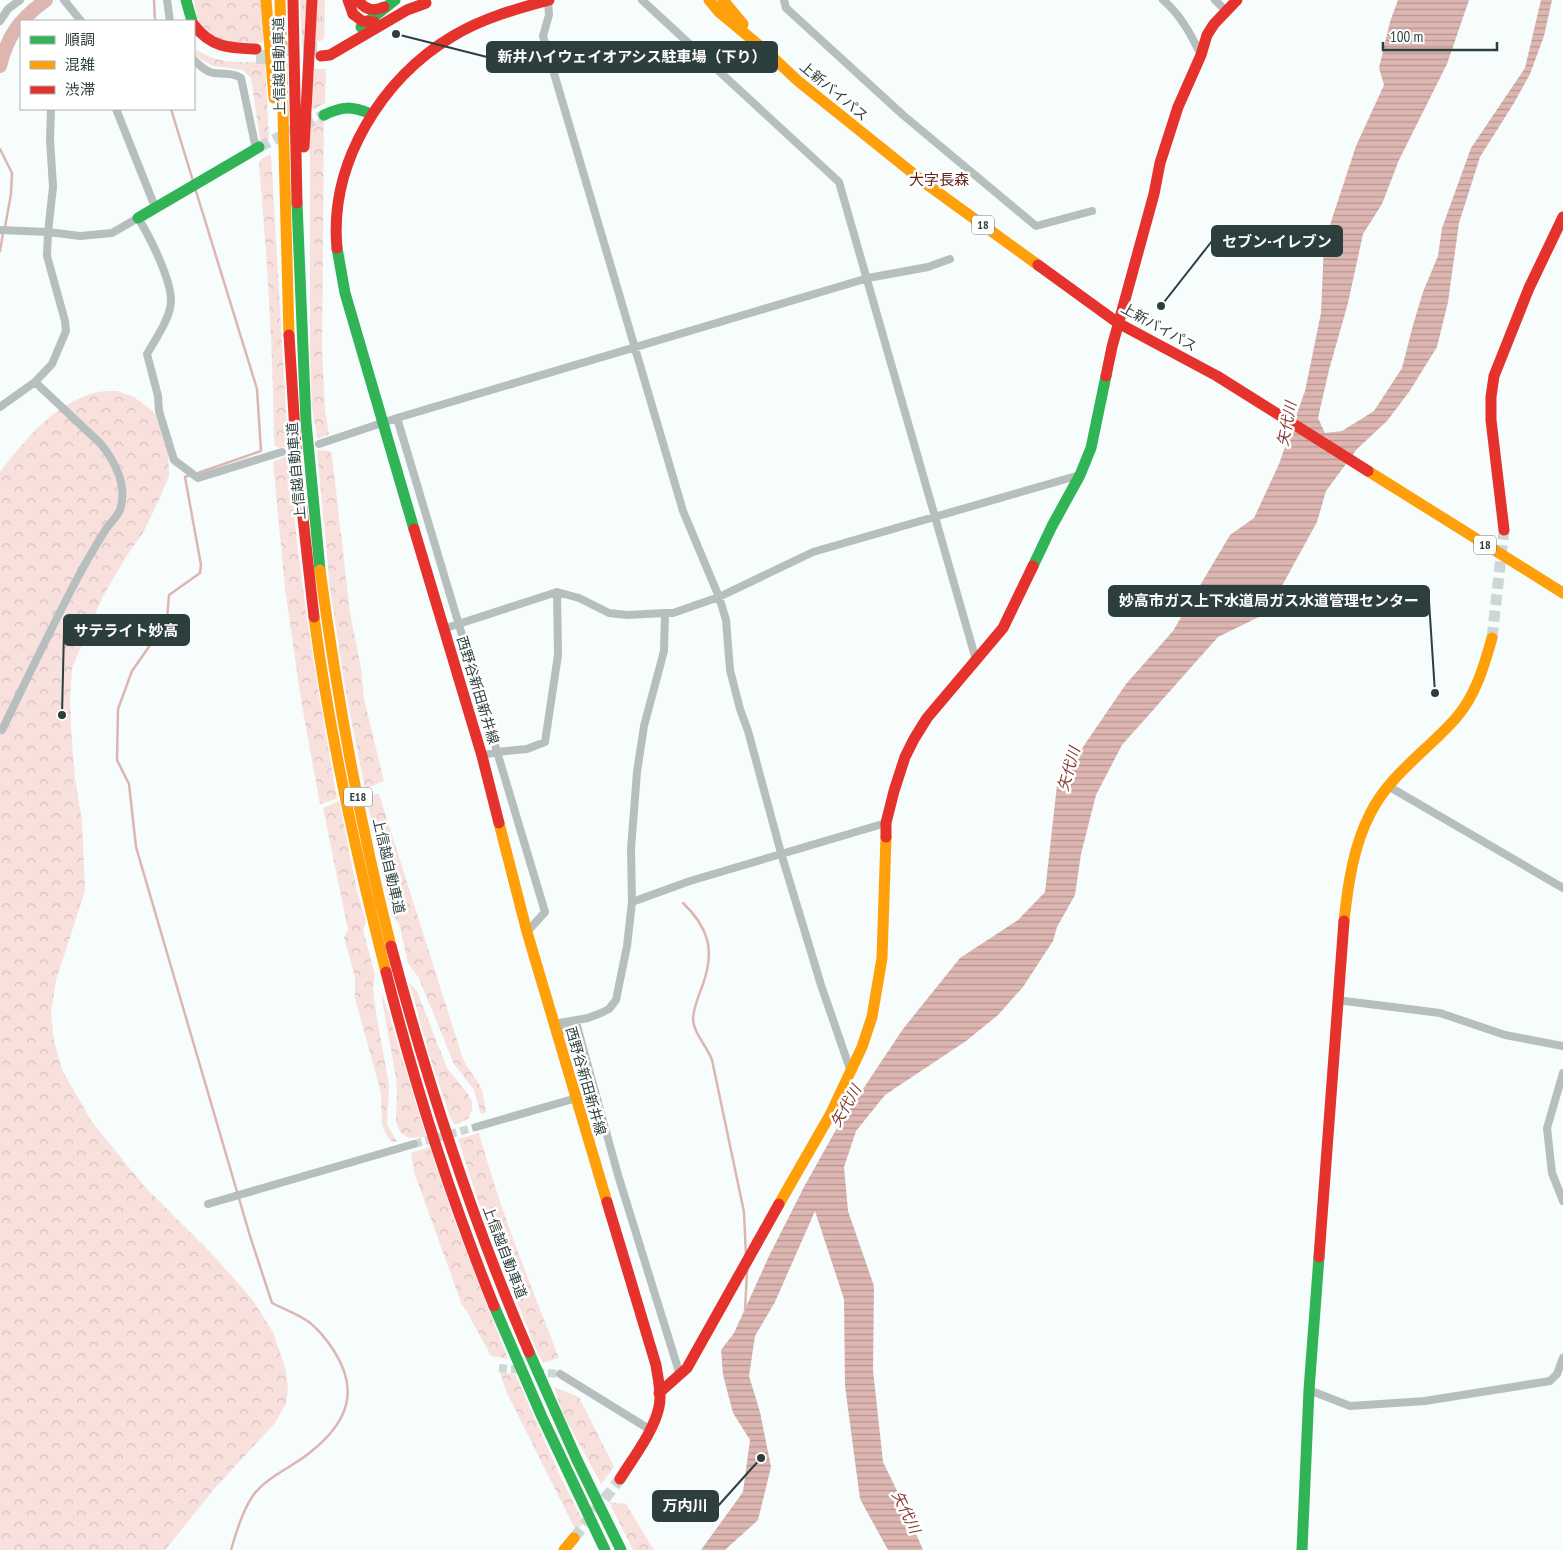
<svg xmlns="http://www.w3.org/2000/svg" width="1563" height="1550" viewBox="0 0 1563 1550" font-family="'PT Sans Narrow','Noto Sans JP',sans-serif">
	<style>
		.grass { fill: url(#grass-tufts) }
		.forest { fill: url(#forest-crowns) }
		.water { fill: url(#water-rules) }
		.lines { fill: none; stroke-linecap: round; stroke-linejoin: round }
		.stream { stroke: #deb6b1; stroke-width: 2.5 }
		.river { stroke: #deb6b1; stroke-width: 14 }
		.street-tunnel { stroke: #ced6d6; stroke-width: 8; stroke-dasharray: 8 4; stroke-linecap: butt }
		.secondary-tunnel { stroke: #ced6d6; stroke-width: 11; stroke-dasharray: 11 5.5; stroke-linecap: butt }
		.highway-tunnel { stroke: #ced6d6; stroke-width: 14; stroke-dasharray: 14 7; stroke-linecap: butt }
		.street { stroke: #b6bfbe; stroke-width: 8 }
		.fast { stroke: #30b455; stroke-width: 11 }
		.slow { stroke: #ff9f0a; stroke-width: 11 }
		.jam { stroke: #e5322d; stroke-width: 11 }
		.jam-bridge { stroke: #e5322d; stroke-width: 11 }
		.labels { text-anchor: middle; stroke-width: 5; stroke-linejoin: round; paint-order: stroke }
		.shield { fill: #fff; stroke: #6b7977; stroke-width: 1 }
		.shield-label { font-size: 12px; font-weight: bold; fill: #2c3f3d }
		.street-label { font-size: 14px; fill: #2c3f3d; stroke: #fff }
		.neighbourhood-label { font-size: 15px; fill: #66211d; stroke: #fff }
		.water-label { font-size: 15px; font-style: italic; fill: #853c36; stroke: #fff }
		.leader { fill: none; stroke: #2c3f3d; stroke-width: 2 }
		.callout-dot { fill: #2c3f3d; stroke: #fff; stroke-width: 2 }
		.callout { fill: #2c3f3d; stroke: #2c3f3d; stroke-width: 2 }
		.callout-label { font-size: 15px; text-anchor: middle; font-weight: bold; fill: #fff }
	</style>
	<defs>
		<pattern id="grass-tufts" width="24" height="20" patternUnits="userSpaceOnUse" patternTransform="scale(1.25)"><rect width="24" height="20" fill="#f8e0dd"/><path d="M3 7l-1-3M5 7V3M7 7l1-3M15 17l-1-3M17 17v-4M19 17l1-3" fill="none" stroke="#d5c1bf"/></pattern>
		<pattern id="forest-crowns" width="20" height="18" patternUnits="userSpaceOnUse" patternTransform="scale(1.25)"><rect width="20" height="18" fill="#f8e0dd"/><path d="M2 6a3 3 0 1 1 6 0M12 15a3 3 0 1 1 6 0" fill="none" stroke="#d5c1bf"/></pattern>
		<pattern id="water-rules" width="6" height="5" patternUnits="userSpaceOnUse" patternTransform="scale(1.25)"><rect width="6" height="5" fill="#deb6b1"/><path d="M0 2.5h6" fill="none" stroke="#b49591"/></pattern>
	</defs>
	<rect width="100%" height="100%" fill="#f7fcfc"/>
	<path class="grass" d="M300 0H307L306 47H302Z
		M317 0H325L324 38 321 41H314Z"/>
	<path class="forest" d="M194 0H261L265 34 262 43C225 42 199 46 194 0Z
		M194 48C217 65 237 62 265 62L269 139 263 142 260 139 251 78 243 70 213 66 194 55Z
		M314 69H326L325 103 314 109H311Z
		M324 116 322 349 325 410 329 435 317 439 312 406 310 350V124Z
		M271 154 288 446 280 448 275 446 274 440C273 348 267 255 259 164L261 159Z
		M117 391 134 397 149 408 162 422 168 454 169 476 157 504 144 531 124 560 102 598 72 668 70 696 71 729 75 778 82 820 85 891 56 980 51 1013 54 1041 62 1070 92 1122 145 1187 212 1254 252 1299 273 1332 285 1367 288 1388 286 1403 275 1423 215 1488 165 1550H0V472C26 439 52 405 94 393 101 391 110 391 117 391Z
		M317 450 330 451 332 456 350 613 361 668 364 699 384 781 365 789 346 693 330 588Z
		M289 455C297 571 317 685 337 799L320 804 301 700 285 588 273 462Z
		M379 794 462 1056C467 1069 472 1073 479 1084 484 1092 484 1103 486 1112L481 1114 474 1090 454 1064 419 978 408 963 399 923 392 916 366 796Z
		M339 801 357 891 366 922 363 930 375 975 373 988 376 1013 389 1085 387 1124 397 1142H393L388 1138 382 1124 381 1093 355 998V977L344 937 348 930 323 808Z
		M409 982 417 991 447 1068 468 1094 472 1102V1110L468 1119 455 1125 450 1117 431 1060Z
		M382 994 387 1008 426 1137 409 1138 400 1132 396 1121 397 1089 395 1072 382 999Z
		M479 1133C500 1210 530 1284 559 1358L543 1363 536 1349 484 1219 458 1139Z
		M430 1147 454 1220 508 1359 491 1356 466 1310 462 1305 414 1172 411 1153Z
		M500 1372 515 1374 561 1478 584 1523 578 1529 574 1527 506 1391Z
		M554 1387 579 1397 614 1467 601 1484 562 1412Z
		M609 1502 626 1504 654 1550H633Z"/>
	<path class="water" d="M1398 0H1469L1447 64 1399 160 1382 204 1363 234 1348 303 1329 370 1318 418 1325 433 1342 431 1374 411 1402 368 1413 325 1423 292 1438 256 1442 228 1471 148 1525 68 1541 0H1552L1544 36 1530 74 1514 103 1480 157 1459 223 1448 302 1437 347 1409 392 1387 421 1357 449 1326 491 1317 522 1283 584 1263 615 1218 637 1122 745 1096 795 1081 854 1075 895 1057 927 1053 941 1023 987 998 1015 966 1041 885 1095 856 1131 844 1167 848 1211 874 1286 873 1370 883 1462 902 1501 923 1550H888L860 1499 845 1386 844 1299 815 1211 775 1302 755 1336 749 1376 760 1412 771 1467 758 1520 725 1550H701L743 1492 750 1440 733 1413 723 1375 721 1350 734 1333 770 1254 804 1187 837 1128 903 1029 960 958 1018 920 1045 892 1057 785 1126 684 1173 631 1230 535 1254 518 1279 464 1305 391 1321 313 1324 243 1356 146 1384 85 1379 68 1390 22Z"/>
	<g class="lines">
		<path class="stream" d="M154 0 155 21
			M171 109 193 181
			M0 149 12 173 11 194 5 227
			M0 251 3 233
			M195 474 261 451 257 389 195 188
			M190 475 185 477 201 565 200 573 169 595 167 618 162 628 132 671 118 709 117 760 129 784 136 847 250 1236 272 1303C284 1309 298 1314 309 1322 319 1330 327 1340 334 1351 360 1391 347 1422 313 1450 294 1467 266 1476 252 1497 242 1512 236 1532 231 1550
			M683 903C709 928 715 950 703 984 699 995 694 1006 693 1018 693 1033 707 1046 712 1060L744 1212 746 1256
			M745 1311 747 1271"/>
		<path class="river" d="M0 66C8 34 20 19 46 0"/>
		<path class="street-tunnel" d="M414 1144 476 1127
			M499 1368 522 1370
			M536 1372 560 1374"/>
		<path class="secondary-tunnel" d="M259 147 324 115
			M1492 638 1504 530
			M574 1538 620 1479"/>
		<path class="highway-tunnel" d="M282 49 321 48
			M256 57H283"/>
		<path class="street" d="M64 0 81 21
			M167 0 170 21
			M548 0 549 15 543 36 683 511 719 597 726 620 730 670 740 709 748 731 781 853 821 985 851 1072
			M642 0 839 182 976 660
			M784 0 786 8 903 115 1036 226 1092 211
			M1163 0C1181 15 1191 35 1201 55
			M1215 0 1226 11
			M0 21 8 9 20 0
			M194 60C199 65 206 72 214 73 225 75 231 72 241 78L256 149
			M116 109 155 207
			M0 230 48 232 80 236 112 233 138 218C150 237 171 279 171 301 171 317 155 340 147 354L158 396 159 411 174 460 198 478 282 452
			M0 407 35 382 52 364 66 331 65 321 47 256 48 232 53 187 50 139 51 109
			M397 418 545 912 527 932
			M319 444 397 418 868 278 928 267 950 259
			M443 629 557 592 579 598 609 613 627 615 665 613
			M2 730C27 679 51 628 77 579 86 562 96 545 106 529 110 523 117 517 120 510 128 486 115 461 100 443L35 382
			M482 756 496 752 527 749 545 742 558 655 557 592
			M1388 786 1563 888
			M632 902 690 881 886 823
			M1337 1000 1440 1013 1505 1035 1563 1046
			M554 1024 588 1018 601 1013 609 1009 616 1000 627 946 632 902 631 849 637 772 644 726 664 651 665 613H673L719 597 813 552 1080 475
			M556 1033 577 1026 618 1175 680 1375
			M1563 1073 1547 1128 1552 1173 1563 1201
			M476 1127 594 1093
			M208 1204 414 1144
			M560 1374 649 1429
			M1309 1390 1350 1406 1425 1401 1550 1381 1557 1374 1563 1358"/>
		<path class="fast" d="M186 0 192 21
			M361 27 395 0
			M324 115C343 106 351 106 371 114
			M297 203 306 422 320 570
			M138 218 259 147
			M337 248 345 293 414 529
			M1033 566 1052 526 1080 475 1091 448 1106 376
			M494 1306 542 1417 605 1550
			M529 1352 577 1460 621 1550
			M1302 1550 1309 1390 1319 1257"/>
		<path class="slow" d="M266 0 274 98
			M280 0 289 335
			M709 0 719 12 766 51 798 81 925 183 1038 265
			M723 0 743 24
			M1368 471 1563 593
			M320 570C337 696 359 822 391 946
			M314 617C330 737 356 855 386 972
			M499 823 527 932 607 1202
			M1344 921C1348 885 1353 847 1370 814 1389 775 1428 750 1456 718 1476 695 1484 666 1492 638
			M779 1204 830 1115 862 1047 872 1017 882 958 886 837
			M564 1550 574 1538"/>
		<path class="jam" d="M293 0 297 203
			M348 0 353 14
			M358 0C365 10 373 12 384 7
			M194 25C211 48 230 48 256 49
			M321 56 330 55 407 10 426 3
			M304 147 312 0
			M337 248C329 163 382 78 453 36 483 18 516 9 549 0
			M1038 265 1118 323 1217 376 1368 471
			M289 335 297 464 314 617
			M1106 376 1112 347 1154 194 1160 163 1178 107 1201 55 1207 35 1214 24 1237 0
			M414 529 482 756 499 823
			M1504 530 1491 420V397L1494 376 1529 288 1563 217
			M886 837V823L894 791 905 757 914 739 927 718 1003 628 1033 566
			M391 946C428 1085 472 1220 529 1352
			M386 972C415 1086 450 1197 494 1306
			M607 1202 656 1365C658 1379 662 1394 659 1407 654 1431 633 1458 620 1479
			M1319 1257 1344 921
			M659 1393 687 1368 779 1204"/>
		<path class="jam-bridge" d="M353 14 362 21 374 22"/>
	</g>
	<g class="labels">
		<g class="shield">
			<rect x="972" y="215.5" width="22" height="19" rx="4"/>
			<rect x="1474" y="535.5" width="22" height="19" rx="4"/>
			<rect x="344" y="787.5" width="28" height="19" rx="4"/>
		</g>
		<g class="shield-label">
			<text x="983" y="229">18</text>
			<text x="1485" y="549">18</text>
			<text x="358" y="801">E18</text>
		</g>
		<g class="street-label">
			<text transform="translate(279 66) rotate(-91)" y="5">上信越自動車道</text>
			<text transform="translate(834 91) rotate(40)" y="5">上新バイパス</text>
			<text transform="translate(1159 327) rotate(29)" y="5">上新バイパス</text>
			<text transform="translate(296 471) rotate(-95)" y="5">上信越自動車道</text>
			<text transform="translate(478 690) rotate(73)" y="5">西野谷新田新井線</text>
			<text transform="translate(389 866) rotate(77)" y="5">上信越自動車道</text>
			<text transform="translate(586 1081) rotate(74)" y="5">西野谷新田新井線</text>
			<text transform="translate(505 1252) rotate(69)" y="5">上信越自動車道</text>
		</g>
		<g class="neighbourhood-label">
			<text x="939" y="185">大字長森</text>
		</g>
		<g class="water-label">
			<text transform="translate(1287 424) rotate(-79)" y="5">矢代川</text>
			<text transform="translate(1069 769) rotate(-74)" y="5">矢代川</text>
			<text transform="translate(846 1106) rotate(-60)" y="5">矢代川</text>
			<text transform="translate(906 1512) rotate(64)" y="5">矢代川</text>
		</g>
	</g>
	<path class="leader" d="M396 34L487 57M1161 306L1212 241M1435 693L1429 601M62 715L64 630M761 1458L718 1506"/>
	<g class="callout-dot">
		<circle cx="396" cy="34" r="5"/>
		<circle cx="1161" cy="306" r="5"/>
		<circle cx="1435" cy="693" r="5"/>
		<circle cx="62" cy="715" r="5"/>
		<circle cx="761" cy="1458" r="5"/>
	</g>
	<g class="callout">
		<rect x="487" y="42" width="290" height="30" rx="5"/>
		<rect x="1212" y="226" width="130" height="30" rx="5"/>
		<rect x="1109" y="586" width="320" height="30" rx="5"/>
		<rect x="64" y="615" width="125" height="30" rx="5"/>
		<rect x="653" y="1491" width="65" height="30" rx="5"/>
	</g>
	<g class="callout-label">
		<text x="632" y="62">新井ハイウェイオアシス駐車場（下り）</text>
		<text x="1277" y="247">セブン-イレブン</text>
		<text x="1269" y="606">妙高市ガス上下水道局ガス水道管理センター</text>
		<text x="126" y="636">サテライト妙高</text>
		<text x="685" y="1511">万内川</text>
	</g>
	<rect x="20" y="20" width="175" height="90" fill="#ffffff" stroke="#abb2b1"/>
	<rect x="30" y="36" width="25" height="8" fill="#30b455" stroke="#abb2b1"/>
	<text x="65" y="45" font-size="15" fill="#2c3f3d">順調</text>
	<rect x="30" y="61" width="25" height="8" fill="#ff9f0a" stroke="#abb2b1"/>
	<text x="65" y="70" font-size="15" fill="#2c3f3d">混雑</text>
	<rect x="30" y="86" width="25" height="8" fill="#e5322d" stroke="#abb2b1"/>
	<text x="65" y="95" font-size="15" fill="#2c3f3d">渋滞</text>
	<path d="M1383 42v8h114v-8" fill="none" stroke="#2c3f3d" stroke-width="2.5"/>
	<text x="1390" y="42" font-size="15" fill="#2c3f3d" stroke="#ffffff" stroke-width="4" paint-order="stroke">100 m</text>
</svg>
